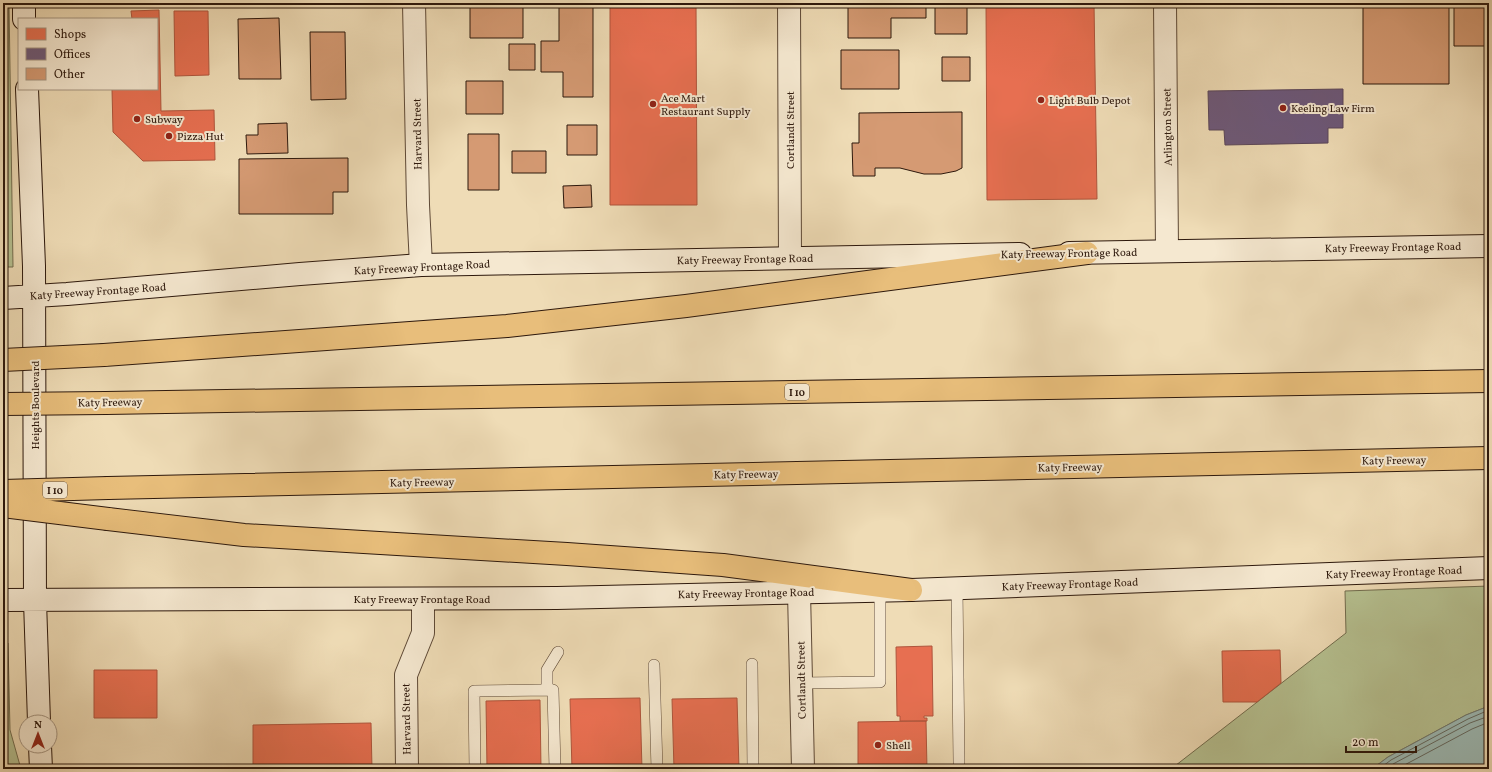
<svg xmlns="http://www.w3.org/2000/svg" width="1492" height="772" viewBox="0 0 1492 772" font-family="Vollkorn,serif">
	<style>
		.green { fill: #b6c191; stroke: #726c4e }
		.water { fill: #9cbab5; stroke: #707971 }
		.shops { fill: #e76f51; stroke: #af553c }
		.offices { fill: #6d597a; stroke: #5a4659 }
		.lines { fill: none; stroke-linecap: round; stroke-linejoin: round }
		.shore { stroke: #646960; stroke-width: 1 }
		.building { fill: #d59a73; stroke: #2d180c }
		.lane-casing { stroke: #5e4936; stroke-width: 12 }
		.street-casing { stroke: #5e4936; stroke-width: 24 }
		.secondary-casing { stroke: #2d180c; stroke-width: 24 }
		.highway-casing { stroke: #2d180c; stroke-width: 24 }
		.lane { stroke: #f5e8d0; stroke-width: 11 }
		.street { stroke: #f5e8d0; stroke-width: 22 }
		.secondary { stroke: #f5e8d0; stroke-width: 22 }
		.highway { stroke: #e8be7b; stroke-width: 22 }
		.highway-bridge-casing { stroke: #2d180c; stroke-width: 24; stroke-linecap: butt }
		.highway-bridge { stroke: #e8be7b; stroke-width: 22 }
		.poi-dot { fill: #8f2418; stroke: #f5e8d0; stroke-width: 1.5 }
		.labels { text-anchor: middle; stroke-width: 4; stroke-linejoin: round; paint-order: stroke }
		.shield { fill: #f5e8d0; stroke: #695647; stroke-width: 1 }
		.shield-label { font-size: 10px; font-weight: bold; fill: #2d180c }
		.poi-label { font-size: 11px; fill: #2d180c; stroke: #f5e8d0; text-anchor: start }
		.street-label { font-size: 11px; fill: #2d180c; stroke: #f5e8d0 }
	</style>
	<rect width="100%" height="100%" fill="#efdcb6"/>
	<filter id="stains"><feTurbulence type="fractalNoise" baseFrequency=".005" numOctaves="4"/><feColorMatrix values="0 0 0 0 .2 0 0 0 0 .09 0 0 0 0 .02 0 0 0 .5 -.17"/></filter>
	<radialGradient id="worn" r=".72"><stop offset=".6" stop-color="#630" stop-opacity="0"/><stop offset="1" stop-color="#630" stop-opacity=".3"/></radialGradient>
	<path class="green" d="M3 3H9L13 267H3Z
		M1489 586V706L1466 715 1388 757 1372 769H1171L1346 633 1345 591Z
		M3 643H8L10 730 21 769H3Z"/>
	<path class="water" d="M1489 706V769H1372L1388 757 1466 715Z"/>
	<path class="shops" d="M610 3H696L697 205H610Z
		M986 3H1094L1097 199 987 200Z
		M159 10 161 111 214 110 215 160 143 161 113 132 112 89H157V19H132L131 11Z
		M174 11H208L209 75 175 76Z
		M932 646 933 716H924V718H927V721H900V716H897L896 647Z
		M1280 650 1281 683 1257 702H1223L1222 651Z
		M94 670H157V718H94Z
		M640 698 642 769H572L570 699Z
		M737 698 739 769H674L672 699Z
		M540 700 541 769H487L486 701Z
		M926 721 927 769H858V722Z
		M371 723 372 769H253V725Z"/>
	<path class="offices" d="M1343 89V128H1328V143L1225 145 1224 130H1209L1208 91Z"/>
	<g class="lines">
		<path class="shore" d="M1379 769 1391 760 1468 719 1489 710
			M1387 769 1393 764 1470 723 1489 716
			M1397 769 1472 729 1489 722"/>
	</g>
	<path class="building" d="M470 3H523V38H470Z
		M848 3H926V18H891V38H848Z
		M935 3H967V34H935Z
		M1363 3H1449V84H1363Z
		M1454 3H1489V46H1454Z
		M559 6H593V97H563V72H541V41H559Z
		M279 18 281 79H239L238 19Z
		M310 32H345L346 99 311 100Z
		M509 44H535V70H509Z
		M841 50H899V89H841Z
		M942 57H970V81H942Z
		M466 81H503V114H466Z
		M962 112V168L956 171 941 174H924L900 168H875V176H853L852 143H859V113Z
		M287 123 288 153 247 154 246 135H258V124Z
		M567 125H597V155H567Z
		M468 134H499V190H468Z
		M512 151H546V173H512Z
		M348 158V192H333V214H239V159Z
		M591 185 592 207 564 208 563 186Z"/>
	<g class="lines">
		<defs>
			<path id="lane" d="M957 588 959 762
				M752 664 753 769
				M654 665 657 769
				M801 683 880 682V590
				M547 690V670L558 652
				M475 769 474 691 553 690 555 769"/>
			<path id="street" d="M414 3 418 205 421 265
				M789 3 790 258
				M1165 3 1167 251
				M799 592 803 769
				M407 769 406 675 423 633V599"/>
			<path id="secondary" d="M24 3V19
				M27 89 34 266 35 601 39 722
				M1069 253 1489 246
				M3 298 67 294 300 274 421 265 1020 254
				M3 600 557 598 911 590 1489 568
				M40 746 41 769"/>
			<path id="highway" d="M104 355 507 326 686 306 1087 253
				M106 403 1489 381
				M108 488 1489 458
				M108 519 244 535 567 554 723 565 911 590"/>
		</defs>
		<use href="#lane" class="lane-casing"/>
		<use href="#street" class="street-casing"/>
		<use href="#secondary" class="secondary-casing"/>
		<use href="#highway" class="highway-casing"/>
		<use href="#lane" class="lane"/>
		<use href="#street" class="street"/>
		<use href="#secondary" class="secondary"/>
		<use href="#highway" class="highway"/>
		<defs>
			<path id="highway-bridge" d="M3 360 104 355
				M3 404 106 403
				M3 491 108 488
				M3 506 108 519"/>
		</defs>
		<use href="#highway-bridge" class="highway-bridge-casing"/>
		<use href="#highway-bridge" class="highway-bridge"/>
	</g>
	<g class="poi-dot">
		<circle cx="1041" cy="100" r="4"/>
		<circle cx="653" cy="104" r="4"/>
		<circle cx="1283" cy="108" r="4"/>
		<circle cx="137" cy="119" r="4"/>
		<circle cx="169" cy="136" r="4"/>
		<circle cx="878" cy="745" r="4"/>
	</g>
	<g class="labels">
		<g class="shield">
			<rect x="785" y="384" width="24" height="16" rx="3"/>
			<rect x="43" y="482" width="24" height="16" rx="3"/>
		</g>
		<g class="shield-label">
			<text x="797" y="396">I 10</text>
			<text x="55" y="494">I 10</text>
		</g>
		<g class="poi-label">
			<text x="661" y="102">Ace Mart<tspan x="661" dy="13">Restaurant Supply</tspan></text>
			<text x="1049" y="104">Light Bulb Depot</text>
			<text x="1291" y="112">Keeling Law Firm</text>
			<text x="145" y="123">Subway</text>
			<text x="177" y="140">Pizza Hut</text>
			<text x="886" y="749">Shell</text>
		</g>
		<g class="street-label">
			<text transform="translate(1167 127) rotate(-91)" y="4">Arlington Street</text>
			<text transform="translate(790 130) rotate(-90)" y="4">Cortlandt Street</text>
			<text transform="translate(417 134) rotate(-91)" y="4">Harvard Street</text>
			<text transform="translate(1393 247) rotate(-1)" y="4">Katy Freeway Frontage Road</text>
			<text transform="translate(1069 253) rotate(-1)" y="4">Katy Freeway Frontage Road</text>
			<text transform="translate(745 259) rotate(-1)" y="4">Katy Freeway Frontage Road</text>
			<text transform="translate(422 267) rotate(-3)" y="4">Katy Freeway Frontage Road</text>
			<text transform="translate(98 291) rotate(-4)" y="4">Katy Freeway Frontage Road</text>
			<text transform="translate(110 402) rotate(-1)" y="4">Katy Freeway</text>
			<text transform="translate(35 405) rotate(-90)" y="4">Heights Boulevard</text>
			<text transform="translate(1394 460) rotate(-1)" y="4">Katy Freeway</text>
			<text transform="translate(1070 467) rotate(-1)" y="4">Katy Freeway</text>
			<text transform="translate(746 474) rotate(-1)" y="4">Katy Freeway</text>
			<text transform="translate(422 482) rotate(-1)" y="4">Katy Freeway</text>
			<text transform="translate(1394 572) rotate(-2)" y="4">Katy Freeway Frontage Road</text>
			<text transform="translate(1070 584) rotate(-2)" y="4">Katy Freeway Frontage Road</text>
			<text transform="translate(746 593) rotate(-1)" y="4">Katy Freeway Frontage Road</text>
			<text x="422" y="603">Katy Freeway Frontage Road</text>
			<text transform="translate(801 680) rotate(-91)" y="4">Cortlandt Street</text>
			<text transform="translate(406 719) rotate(-91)" y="4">Harvard Street</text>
		</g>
	</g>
	<rect width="1492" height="772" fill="none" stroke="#efdcb6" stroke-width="16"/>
	<rect x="4" y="4" width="1484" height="764" fill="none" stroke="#2d180c" stroke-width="2"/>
	<rect x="8" y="8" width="1476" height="756" fill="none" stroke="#2d180c"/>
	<rect x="18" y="18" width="140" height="72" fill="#f5e8d0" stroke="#a59582"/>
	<rect x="26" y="28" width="20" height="12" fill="#e76f51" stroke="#a59582"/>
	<text x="54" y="38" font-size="12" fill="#2d180c">Shops</text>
	<rect x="26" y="48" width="20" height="12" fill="#6d597a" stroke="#a59582"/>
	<text x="54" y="58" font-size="12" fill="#2d180c">Offices</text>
	<rect x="26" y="68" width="20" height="12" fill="#d59a73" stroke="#a59582"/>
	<text x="54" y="78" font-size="12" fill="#2d180c">Other</text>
	<g transform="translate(38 734)"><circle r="19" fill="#f5e8d0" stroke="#a59582"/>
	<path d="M0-3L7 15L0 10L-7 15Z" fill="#8f2418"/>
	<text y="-6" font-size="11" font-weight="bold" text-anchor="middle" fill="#2d180c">N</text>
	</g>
	<path d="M1346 746v6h70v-6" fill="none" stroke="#2d180c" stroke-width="2"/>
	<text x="1352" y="746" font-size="12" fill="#2d180c" stroke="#f5e8d0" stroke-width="3" paint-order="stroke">20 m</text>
	<rect width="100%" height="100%" filter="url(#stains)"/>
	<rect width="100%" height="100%" fill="url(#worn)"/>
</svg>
